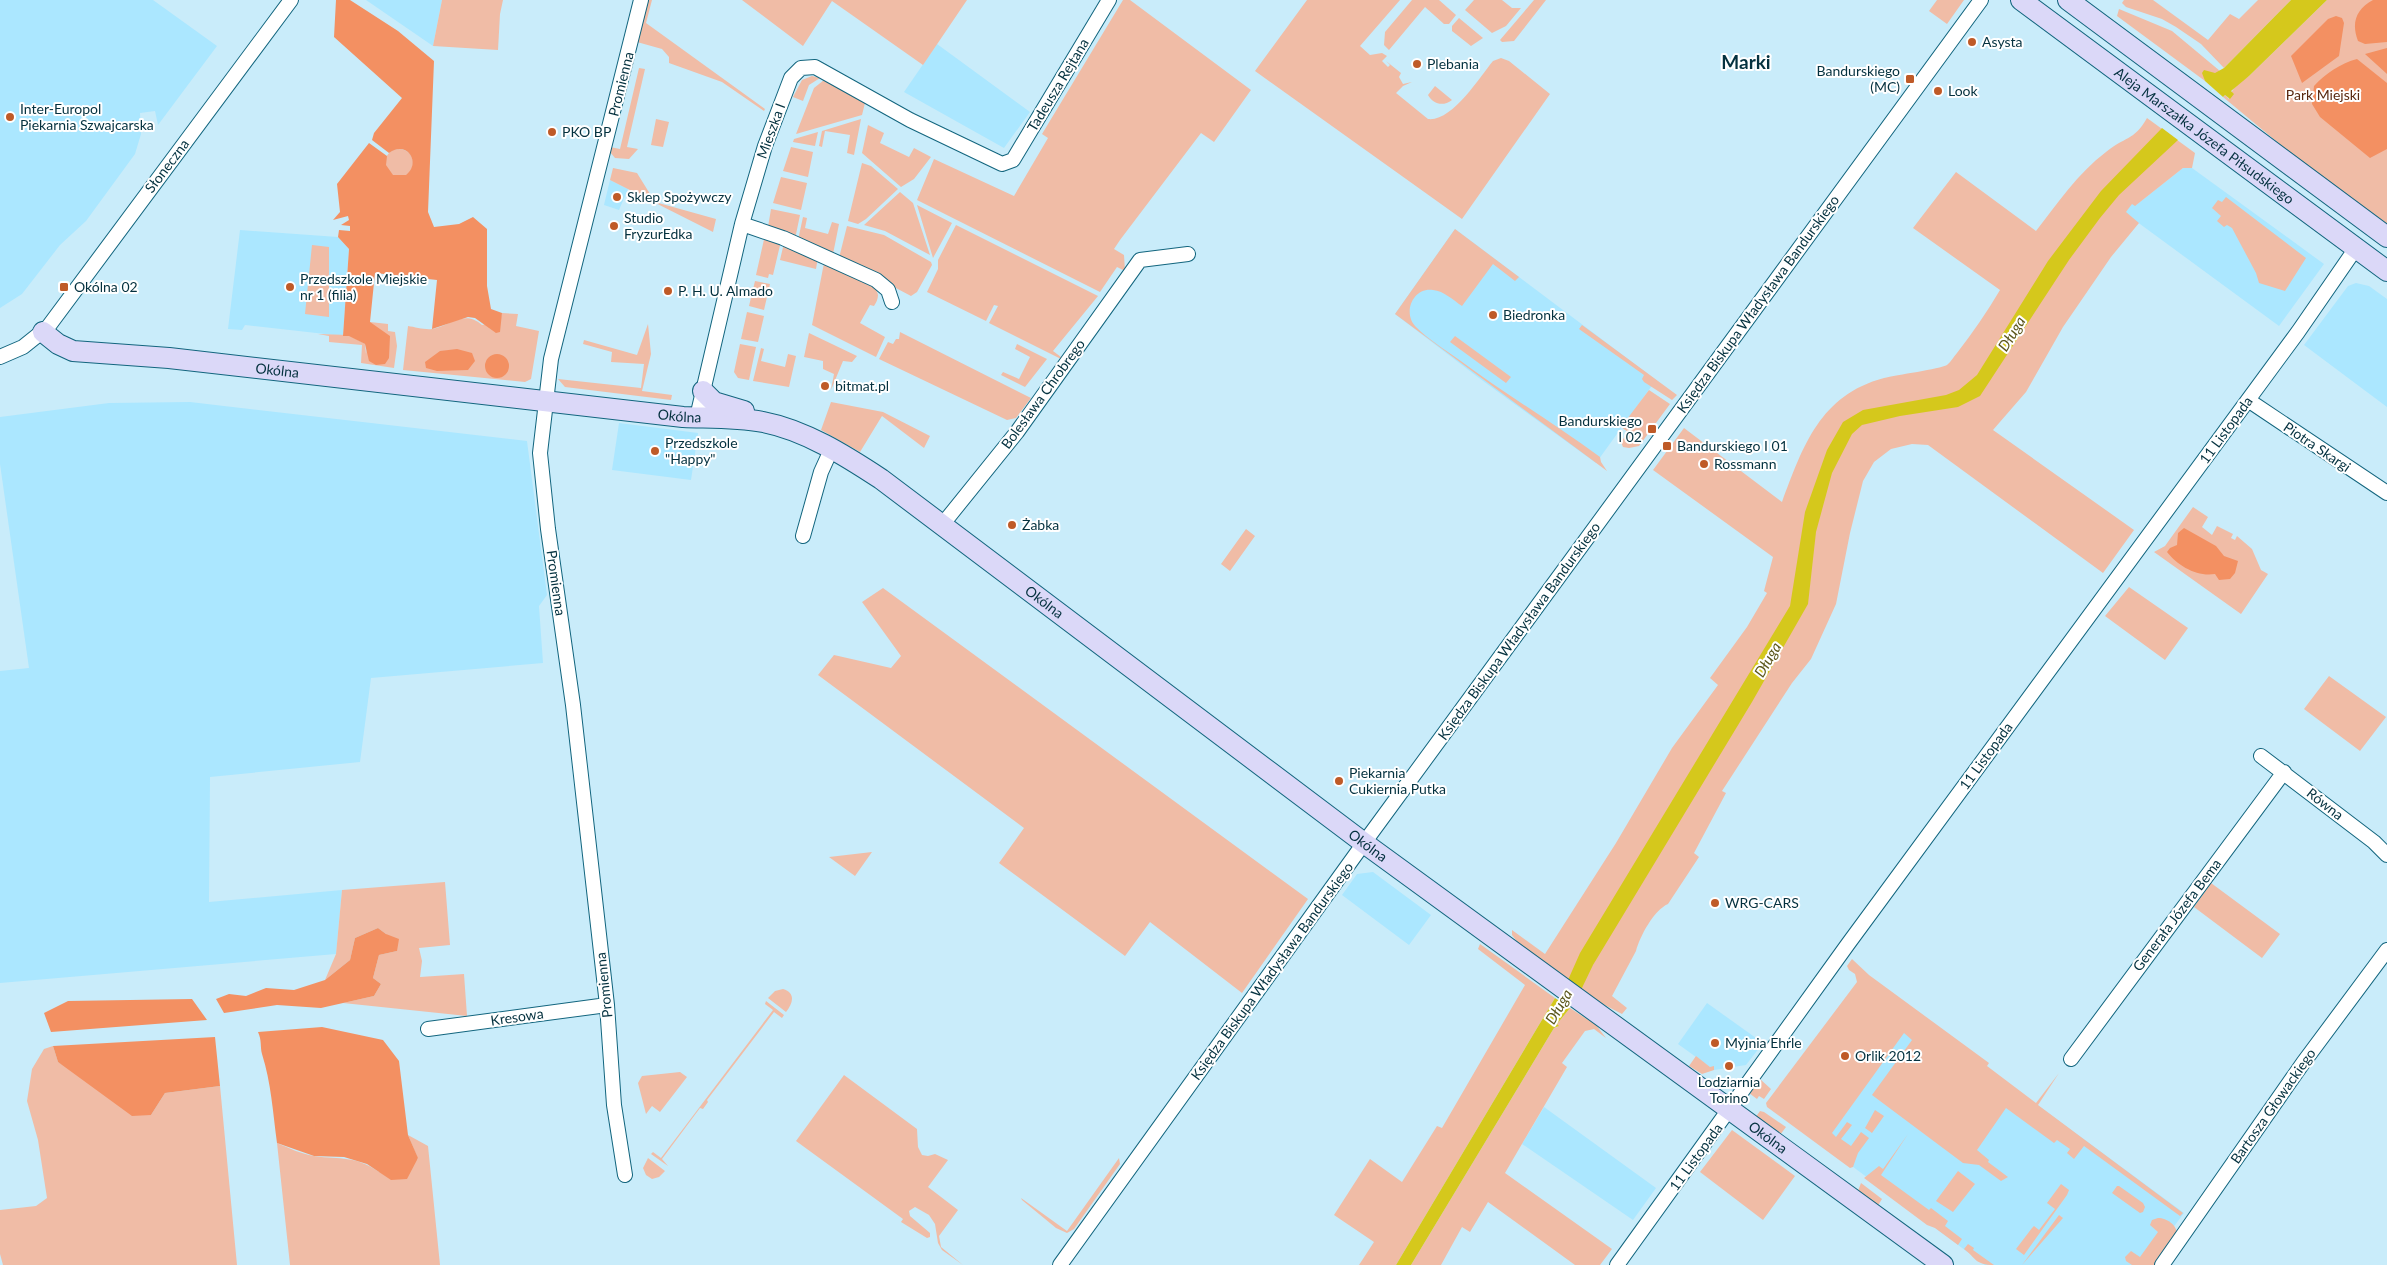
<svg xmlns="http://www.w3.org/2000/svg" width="2387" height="1265" viewBox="0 0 2387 1265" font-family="Lato,sans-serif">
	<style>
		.built { fill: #abe7ff }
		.green { fill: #f0bca6 }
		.forest { fill: #f39062 }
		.water { fill: #d5c81c }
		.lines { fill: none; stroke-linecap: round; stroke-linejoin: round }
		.street-casing { stroke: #12657e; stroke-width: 16 }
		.secondary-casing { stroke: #12657e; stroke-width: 22 }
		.street { stroke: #fff; stroke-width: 14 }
		.secondary { stroke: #dbd8f8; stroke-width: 20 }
		.poi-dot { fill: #bf5a27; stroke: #fff; stroke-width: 2 }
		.labels { text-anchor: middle; stroke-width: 4; stroke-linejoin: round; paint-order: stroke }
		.poi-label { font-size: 14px; fill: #04313f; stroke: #fff; text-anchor: start }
		.street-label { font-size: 14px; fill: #04313f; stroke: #fff }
		.park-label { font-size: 14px; fill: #592911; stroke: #fff }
		.water-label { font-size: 15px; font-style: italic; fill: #5c571c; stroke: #fff }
		.district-label { font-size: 19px; font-weight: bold; fill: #04313f; stroke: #fff }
	</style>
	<rect width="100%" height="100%" fill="#c9ecfa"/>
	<path class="built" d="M0 0H153L217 46 158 125 155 111 140 113 141 134 135 154 86 221 60 245 22 294 0 308Z
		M366 0H442L433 46Z
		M937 44 1030 112 1004 148 904 92Z
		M2183 168H2192L2324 264 2279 326 2125 213 2132 203 2136 205Z
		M610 180 628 189 619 210 604 205Z
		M1455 229 1656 380 1596 463 1479 378 1395 314Z
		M240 230 338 237 349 249 343 336 245 325 242 330 228 329Z
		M2356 283 2369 286 2387 299V407L2304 345 2348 286Z
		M190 402 527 441 547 595 539 606 543 663 371 678 360 762 210 777 209 902 342 890 336 954 0 983V671L29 668 0 464V417L109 403Z
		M619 423 698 433 691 480 612 470Z
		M1373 872 1431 915 1409 945 1342 895 1357 874Z
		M1861 975 2184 1213 2145 1265H1985L1790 1120Z
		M1707 1003 1763 1043 1746 1065 1714 1070 1678 1044Z
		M1544 1107 1656 1188 1633 1220 1522 1144Z"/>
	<path class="green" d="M442 0H503L500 14 498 50 433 46Z
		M647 0H652L646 23 765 109 764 111 722 82 669 63V57L662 49 637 42Z
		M742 0H967L923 65 832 1 803 46Z
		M1123 0H1130L1251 90 1214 142 1201 133 1120 240 1114 249 1124 255 1125 271 1117 267 1100 292 917 200 934 159 1014 196 1048 138 1042 134Z
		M1307 0H1400L1360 46 1370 55 1382 53 1387 56 1382 61 1388 67 1390 65 1386 61 1401 73 1399 77 1403 84 1412 82 1403 86 1396 93 1428 119C1452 122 1479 78 1493 61L1501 58 1509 61 1550 94 1462 219 1255 71Z
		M1412 0H1439L1456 15 1449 24H1444L1425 7 1389 50 1384 45 1385 32Z
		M1474 0H1502L1512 8H1521L1506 26 1492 33 1465 10Z
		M1534 0H1546L1514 41 1502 42 1500 40Z
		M1937 0H1964L1947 24 1929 11Z
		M2124 0H2153L2208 40 2230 14 2239 19 2258 0H2291L2224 68 2201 44 2176 27 2162 19 2126 7 2122 3Z
		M2327 0H2387V224L2294 156 2223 97 2225 95 2229 99C2232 87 2240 82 2249 76Z
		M2119 9 2172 31 2220 71 2215 74 2209 72 2204 76 2205 81 2117 16Z
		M1459 18 1483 38 1471 46 1452 31V26Z
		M639 68 645 69 627 147 638 149 629 159 615 158 610 152V147L620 149Z
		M812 76 820 78 809 85 803 101 793 97 802 80Z
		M824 80 865 103 862 115 796 134 814 88Z
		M1435 86 1452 100C1443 107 1433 104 1428 95Z
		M2147 118 2195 153 2192 168H2183L2135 206 2132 204 2126 212 2139 223 2111 257 2063 327 2026 392 1993 430 2134 530 2103 573 1928 445 1912 444 1891 449 1874 462 1863 481 1850 533 1836 604 1811 659 1792 683 1722 791 1726 793 1694 853 1699 857 1668 904C1654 910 1640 936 1636 951L1612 996 1627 1008 1622 1014 1595 1000 1519 944 1512 935V930L1545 954 1616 843 1672 748 1718 685 1710 678 1747 627 1767 593 1764 591 1773 557 1653 470 1684 428 1782 502C1803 446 1820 395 1884 378 1896 375 1940 369 1947 365 1951 362 1954 356 1957 353 1973 332 1987 312 2000 290L1913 228 1956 172 2036 231C2057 204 2078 173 2106 152 2124 137 2134 141 2147 118Z
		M656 119 669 122 663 147 651 145Z
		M861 119 854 155 847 153 850 135 825 131 822 147 819 146 822 131Z
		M868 125 884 133 880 143 909 157 914 148 931 157 914 179 901 187 862 153Z
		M818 132 815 146 793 142 794 139Z
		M791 147 813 152 808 177 783 171Z
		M385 163a14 14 0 1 1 28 0a14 14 0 1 1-28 0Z
		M862 163 871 166 898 189 866 219 858 224 848 221Z
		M613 168 637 173 655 202 716 219 713 232 610 180Z
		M781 177 807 183 801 210 773 203Z
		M900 192 913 203 930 255 885 231 864 225Z
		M2226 197 2306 258 2285 291 2259 283 2256 273 2232 228 2227 225 2224 227 2217 221 2221 216 2212 208 2218 200 2222 202Z
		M917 205 952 223 933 258Z
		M771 209 800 215 795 239 768 227Z
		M803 217 807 218 805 228 828 234 832 222 839 224 833 254 798 240Z
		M956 225 1098 296 1053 351 1061 357V359L989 323 998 306 994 305 986 321 927 292 938 269V260Z
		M847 226 884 235 931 262 932 265 917 292 911 296 839 258Z
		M1455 229 1519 277 1515 281 1493 264 1462 306C1453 300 1444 291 1433 290 1413 287 1402 313 1416 327 1428 339 1444 349 1458 359 1505 394 1554 423 1600 457L1601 462 1607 471 1395 314Z
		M765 235 781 241 773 275 769 274 768 278 756 275Z
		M784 243 818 257 816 269 780 260Z
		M312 245 329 247V317L305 314Z
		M824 263C837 268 877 280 878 295 878 299 876 303 874 306L870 305 860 323 885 337 876 357 812 325Z
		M755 281 770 284 764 310 749 306Z
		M747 312 764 316 758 342 741 339Z
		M502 313 518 314 516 326 539 331 531 379 525 382 403 370 408 326C415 327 425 330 432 329 450 326 464 309 482 325L500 321Z
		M370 322 388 324V331L395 332 397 346 394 368 361 363 362 345 329 342V336L318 334 349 335 365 344 366 354Z
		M648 324 651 354 642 391 672 395 671 400 565 387 558 379 641 388 644 364 611 362 612 352 583 344 584 340 637 355Z
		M1582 325 1677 395 1672 400 1644 382 1642 379 1644 375 1579 329Z
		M900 332 1031 398 1016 418 1007 420 879 359 888 342 893 344 896 339H899Z
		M809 333 857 356 852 362 843 361 831 390 834 374 823 369V361L804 357Z
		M1455 336 1511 377 1506 383 1450 342Z
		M740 344 756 347 749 380 738 378 734 372Z
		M1017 344 1047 359 1025 387 1001 375 1003 372 1019 379 1030 357 1015 349Z
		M761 348 764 349 761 361 785 367 788 354 796 356 789 387 753 381Z
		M1649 390 1670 404 1639 446 1629 448 1623 447 1621 442 1628 432 1621 427Z
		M831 402 883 412 930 436 924 448 882 416 860 452 821 430Z
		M2193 507 2208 517 2202 527 2212 535 2217 526 2233 534 2231 538 2235 540 2237 536 2252 549 2261 570 2268 574 2241 614 2154 552 2165 546Z
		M1246 529 1255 536 1230 571 1221 564Z
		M2129 587 2188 628 2165 660 2105 616Z
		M883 588 1308 899 1242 993 1150 922 1125 956 999 863 1024 828 818 675 834 655 891 668 901 656 862 602Z
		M2329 676 2386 717 2360 751 2304 709Z
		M872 852 855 876 829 857Z
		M445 882 450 945 419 948 422 961 420 977 464 974 467 1016 343 1003 374 996 381 984 373 978 379 955 397 951 386 934 378 928 355 938 350 960 325 980 336 954 342 890Z
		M2211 883 2280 934 2262 958 2194 907Z
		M1480 944 1555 998 1396 1265H1359L1374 1242 1334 1215 1370 1159 1402 1182 1437 1126 1442 1128 1525 985 1478 949Z
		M1852 959 1869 975 1989 1063 1987 1066 2036 1103 2059 1073 2038 1105 2183 1213 2180 1216 2084 1146 2074 1159 2067 1153 2070 1149 2057 1140 2054 1143 2006 1108 1977 1150 1989 1160 1988 1162 2008 1177 2001 1181 1979 1165 1963 1163 1872 1095 1912 1040 1904 1033 1832 1133 1836 1137 1847 1122 1852 1125 1841 1139 1851 1146 1861 1132 1869 1138 1858 1153 1853 1167 1850 1168 1767 1107 1766 1103 1857 982 1855 974 1849 970 1847 966Z
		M783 989C796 993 793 1003 786 1012L768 998 775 991Z
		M766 1001 784 1015 782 1018 774 1012 707 1100 708 1102 703 1109 700 1108 662 1159 668 1166 651 1154 653 1152 661 1158 773 1010 765 1004Z
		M1570 1008 1596 1025 1606 1038 1594 1029 1585 1031 1562 1063 1567 1067 1505 1173 1612 1249 1600 1265H1575L1488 1202 1470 1232 1462 1227 1441 1265H1411L1554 1028 1558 1027 1557 1024Z
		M53 1046 58 1062 151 1115 165 1093 220 1086 237 1265H3L0 1254V1210L36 1206 47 1198 38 1140 27 1101 32 1069 44 1049Z
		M1696 1056 1710 1067 1714 1066V1070L1702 1074 1689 1066Z
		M680 1072 687 1077 660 1112 652 1106 646 1114 638 1083 642 1076Z
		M844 1075 917 1129 918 1147 922 1155 928 1156 935 1154 948 1160 928 1187 958 1210 939 1236 941 1247 963 1265 942 1250 938 1243 935 1224 929 1215 915 1207 909 1211 910 1216 930 1233V1237L927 1238 901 1222 903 1219 796 1141Z
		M1760 1079 1771 1089 1764 1099 1759 1096 1757 1099 1749 1093Z
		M1875 1110 1884 1116 1872 1133 1865 1128Z
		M1760 1111 1764 1112 1786 1127 1780 1135 1755 1118Z
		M1732 1130 1795 1176 1763 1220 1700 1172Z
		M1908 1134 1881 1175 1929 1210 1931 1208 1948 1221 1945 1226 1962 1239 1958 1245 1935 1228 1927 1225 1864 1178 1879 1166 1883 1169Z
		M408 1135 428 1146 440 1265H290L277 1143C289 1148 301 1154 314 1156 342 1160 354 1155 379 1172L418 1159Z
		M648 1158 665 1171 659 1177 652 1179 646 1175 643 1168Z
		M1119 1158 1120 1164 1074 1229 1067 1233 1056 1228 1022 1200 1021 1198 1067 1231Z
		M1958 1171 1975 1184 1953 1212 1936 1201Z
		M1861 1183 1882 1199 1877 1207 1858 1191Z
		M2061 1184 2069 1190 2067 1195 2024 1255 2016 1249 2032 1228 2034 1226 2039 1230 2055 1209 2047 1203Z
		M2117 1186H2119L2143 1203 2145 1207 2143 1212 2140 1213 2112 1193Z
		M2059 1215 2063 1218 2022 1265Z
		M2158 1218C2167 1218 2177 1225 2177 1234L2155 1265H2132L2126 1261 2125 1257 2131 1251 2140 1257 2158 1232 2150 1225 2152 1220Z
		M1968 1244 1974 1248 1973 1250 1994 1265C1975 1265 1976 1258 1964 1249Z"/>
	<path class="forest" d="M336 0H350L398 31 434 61 428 212 434 227 459 224 473 217 487 229V286L491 309 502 313 500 332 496 333 475 318 468 317 432 329 437 280 375 273 370 322 390 336 389 358 385 364 376 365 369 361 365 344 349 336H343L349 249 338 237 339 230 350 231V226L341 225 349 220 348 216 333 220 340 212 337 184 369 143 387 156 386 165 393 175H406C422 162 406 140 389 153L372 140 374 133 402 98 334 37Z
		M2373 0H2387V42L2365 44 2358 41C2351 23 2356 9 2373 0Z
		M2336 16 2342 18 2344 23 2339 56 2302 83 2291 56 2328 19Z
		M2387 48V74L2365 54Z
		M2357 59 2387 83V149L2370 158 2320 117 2312 104 2314 86C2325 74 2341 63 2357 59Z
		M457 349 472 353 475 361 468 370 437 371 426 368 425 362 440 351Z
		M485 366a12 12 0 1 1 24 0a12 12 0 1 1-24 0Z
		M2184 528 2216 546 2224 556 2238 561 2235 573 2230 579 2219 580 2215 574C2197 577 2178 566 2167 552L2170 548 2177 545 2178 533Z
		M378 928 386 934 399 939 397 951 379 955 373 978 381 984 374 996 321 1008 277 1005 224 1013 216 999 229 994 246 996 266 988 294 990 325 980 350 960 355 938Z
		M192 999 207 1020 51 1032 44 1013 68 1001Z
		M322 1027 383 1040 399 1061 408 1135 418 1158 407 1179 391 1180 367 1164 344 1157 314 1156 277 1143C273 1113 271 1082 262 1054 260 1046 262 1041 258 1032Z
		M215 1037 220 1086 165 1093 151 1115 132 1116 58 1062 53 1046Z"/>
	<path class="water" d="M2291 0H2327L2249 76 2231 91 2234 94 2230 99 2225 95 2223 97 2205 81 2202 73 2204 70 2215 73 2224 68Z
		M2162 128 2178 140 2119 195 2100 218 2069 260 1980 396 1958 407 1900 416 1862 425 1852 434 1832 473 1816 532 1808 604 1752 702 1593 965 1581 990 1568 980 1580 953 1790 606 1805 512 1827 450 1843 422 1863 410 1946 395 1959 390 1977 375 2048 261 2101 191Z
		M1555 998 1570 1008 1557 1024 1559 1026 1554 1028 1411 1265H1396Z"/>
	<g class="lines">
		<defs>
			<path id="street" d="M742 224 783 238 876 280 888 290 892 302
				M0 357 23 347 48 327 291 0
				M2248 400 2387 493
				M697 417 742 224 765 146 791 78 801 68 815 67 910 120 1002 164 1013 160 1109 0
				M942 525 1017 432 1140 260 1188 254
				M803 536 821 472 831 450
				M2261 756 2374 842 2387 855
				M428 1029 607 1005
				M2071 1059 2284 772
				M625 1175 614 1105 607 1005 573 705 548 529 540 453 551 359 641 0
				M1060 1265 1364 843 1981 0
				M1617 1265 1848 944 2298 332 2356 248
				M2162 1265 2303 1063 2387 950"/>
			<g id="secondary">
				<path id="s1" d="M2021 0 2387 271"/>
				<path d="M2068 0 2387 237"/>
				<path id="s2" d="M43 332 58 344 73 351 169 358 683 417C709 418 737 417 763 422 805 430 846 456 881 479L1364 843 1943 1265"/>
				<path d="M703 391 714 402 744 411"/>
			</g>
		</defs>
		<use href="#street" class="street-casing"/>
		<use href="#secondary" class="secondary-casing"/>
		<use href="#street" class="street"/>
		<use href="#secondary" class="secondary"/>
	</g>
	<g class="poi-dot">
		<circle cx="1972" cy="42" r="5"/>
		<circle cx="1417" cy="64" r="5"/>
		<rect x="1905" y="74" width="10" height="10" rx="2.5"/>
		<circle cx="1938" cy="91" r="5"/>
		<circle cx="10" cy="117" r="5"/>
		<circle cx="552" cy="132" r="5"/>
		<circle cx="617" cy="197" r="5"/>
		<circle cx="614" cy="226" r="5"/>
		<rect x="59" y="282" width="10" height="10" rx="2.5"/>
		<circle cx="290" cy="287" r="5"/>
		<circle cx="668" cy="291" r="5"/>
		<circle cx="1493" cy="315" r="5"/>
		<circle cx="825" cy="386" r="5"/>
		<rect x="1647" y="424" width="10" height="10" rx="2.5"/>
		<rect x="1662" y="441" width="10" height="10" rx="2.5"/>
		<circle cx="655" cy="451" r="5"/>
		<circle cx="1704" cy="464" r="5"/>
		<circle cx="1012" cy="525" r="5"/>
		<circle cx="1339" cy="781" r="5"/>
		<circle cx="1715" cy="903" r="5"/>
		<circle cx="1715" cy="1043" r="5"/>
		<circle cx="1845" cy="1056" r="5"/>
		<circle cx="1729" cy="1066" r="5"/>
	</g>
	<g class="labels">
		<g class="poi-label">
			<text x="1982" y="47">Asysta</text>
			<text x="1427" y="69">Plebania</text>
			<text x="1900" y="76" text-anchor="end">Bandurskiego<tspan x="1900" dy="16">(MC)</tspan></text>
			<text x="1948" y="96">Look</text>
			<text x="20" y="114">Inter-Europol<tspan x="20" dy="16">Piekarnia Szwajcarska</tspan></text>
			<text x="562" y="137">PKO BP</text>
			<text x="627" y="202">Sklep Spożywczy</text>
			<text x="624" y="223">Studio<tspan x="624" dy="16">FryzurEdka</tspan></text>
			<text x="300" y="284">Przedszkole Miejskie<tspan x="300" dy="16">nr 1 (filia)</tspan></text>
			<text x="74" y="292">Okólna 02</text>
			<text x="678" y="296">P. H. U. Almado</text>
			<text x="1503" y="320">Biedronka</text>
			<text x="835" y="391">bitmat.pl</text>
			<text x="1642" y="426" text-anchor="end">Bandurskiego<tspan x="1642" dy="16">I 02</tspan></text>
			<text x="665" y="448">Przedszkole<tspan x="665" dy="16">"Happy"</tspan></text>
			<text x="1677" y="451">Bandurskiego I 01</text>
			<text x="1714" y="469">Rossmann</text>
			<text x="1022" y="530">Żabka</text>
			<text x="1349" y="778">Piekarnia<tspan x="1349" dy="16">Cukiernia Putka</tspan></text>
			<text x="1725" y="908">WRG-CARS</text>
			<text x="1725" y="1048">Myjnia Ehrle</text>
			<text x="1855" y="1061">Orlik 2012</text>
			<text x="1729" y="1087" text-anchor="middle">Lodziarnia<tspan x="1729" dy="16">Torino</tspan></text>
		</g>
		<g class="street-label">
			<text transform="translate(621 84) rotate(-76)" y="5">Promienna</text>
			<text transform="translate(1058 85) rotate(-59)" y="5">Tadeusza Rejtana</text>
			<text transform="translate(771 131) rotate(-70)" y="5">Mieszka I</text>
			<text dy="5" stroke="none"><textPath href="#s1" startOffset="228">Aleja Marszałka Józefa Piłsudskiego</textPath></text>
			<text transform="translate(167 166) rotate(-53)" y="5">Słoneczna</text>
			<text transform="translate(1758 304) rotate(-54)" y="5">Księdza Biskupa Władysława Bandurskiego</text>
			<text dy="5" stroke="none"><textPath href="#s2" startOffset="241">Okólna</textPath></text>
			<text transform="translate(1043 394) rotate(-54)" y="5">Bolesława Chrobrego</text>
			<text dy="5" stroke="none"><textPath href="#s2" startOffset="646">Okólna</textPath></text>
			<text transform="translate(2226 430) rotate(-54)" y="5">11 Listopada</text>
			<text transform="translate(2317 447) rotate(34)" y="5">Piotra Skargi</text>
			<text transform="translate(556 583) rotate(82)" y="5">Promienna</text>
			<text dy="5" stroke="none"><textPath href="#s2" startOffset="1066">Okólna</textPath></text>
			<text transform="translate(1519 631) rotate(-54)" y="5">Księdza Biskupa Władysława Bandurskiego</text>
			<text transform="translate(1986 756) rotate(-54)" y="5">11 Listopada</text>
			<text transform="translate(2325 804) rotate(38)" y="5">Równa</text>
			<text dy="5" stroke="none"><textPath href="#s2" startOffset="1471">Okólna</textPath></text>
			<text transform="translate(2177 915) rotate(-53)" y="5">Generała Józefa Bema</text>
			<text transform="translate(1272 971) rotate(-54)" y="5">Księdza Biskupa Władysława Bandurskiego</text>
			<text transform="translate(604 985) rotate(-96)" y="5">Promienna</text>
			<text transform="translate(517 1017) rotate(-8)" y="5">Kresowa</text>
			<text transform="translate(2273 1106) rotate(-55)" y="5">Bartosza Głowackiego</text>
			<text dy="5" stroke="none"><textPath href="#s2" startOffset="1966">Okólna</textPath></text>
			<text transform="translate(1696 1157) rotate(-54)" y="5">11 Listopada</text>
		</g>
		<g class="park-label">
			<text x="2323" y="100">Park Miejski</text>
		</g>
		<g class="water-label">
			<text transform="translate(2012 334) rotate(-58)" y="5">Długa</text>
			<text transform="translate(1768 660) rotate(-59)" y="5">Długa</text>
			<text transform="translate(1559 1007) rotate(-59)" y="5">Długa</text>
		</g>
		<g class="district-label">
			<text x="1746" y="69">Marki</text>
		</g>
	</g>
</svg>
